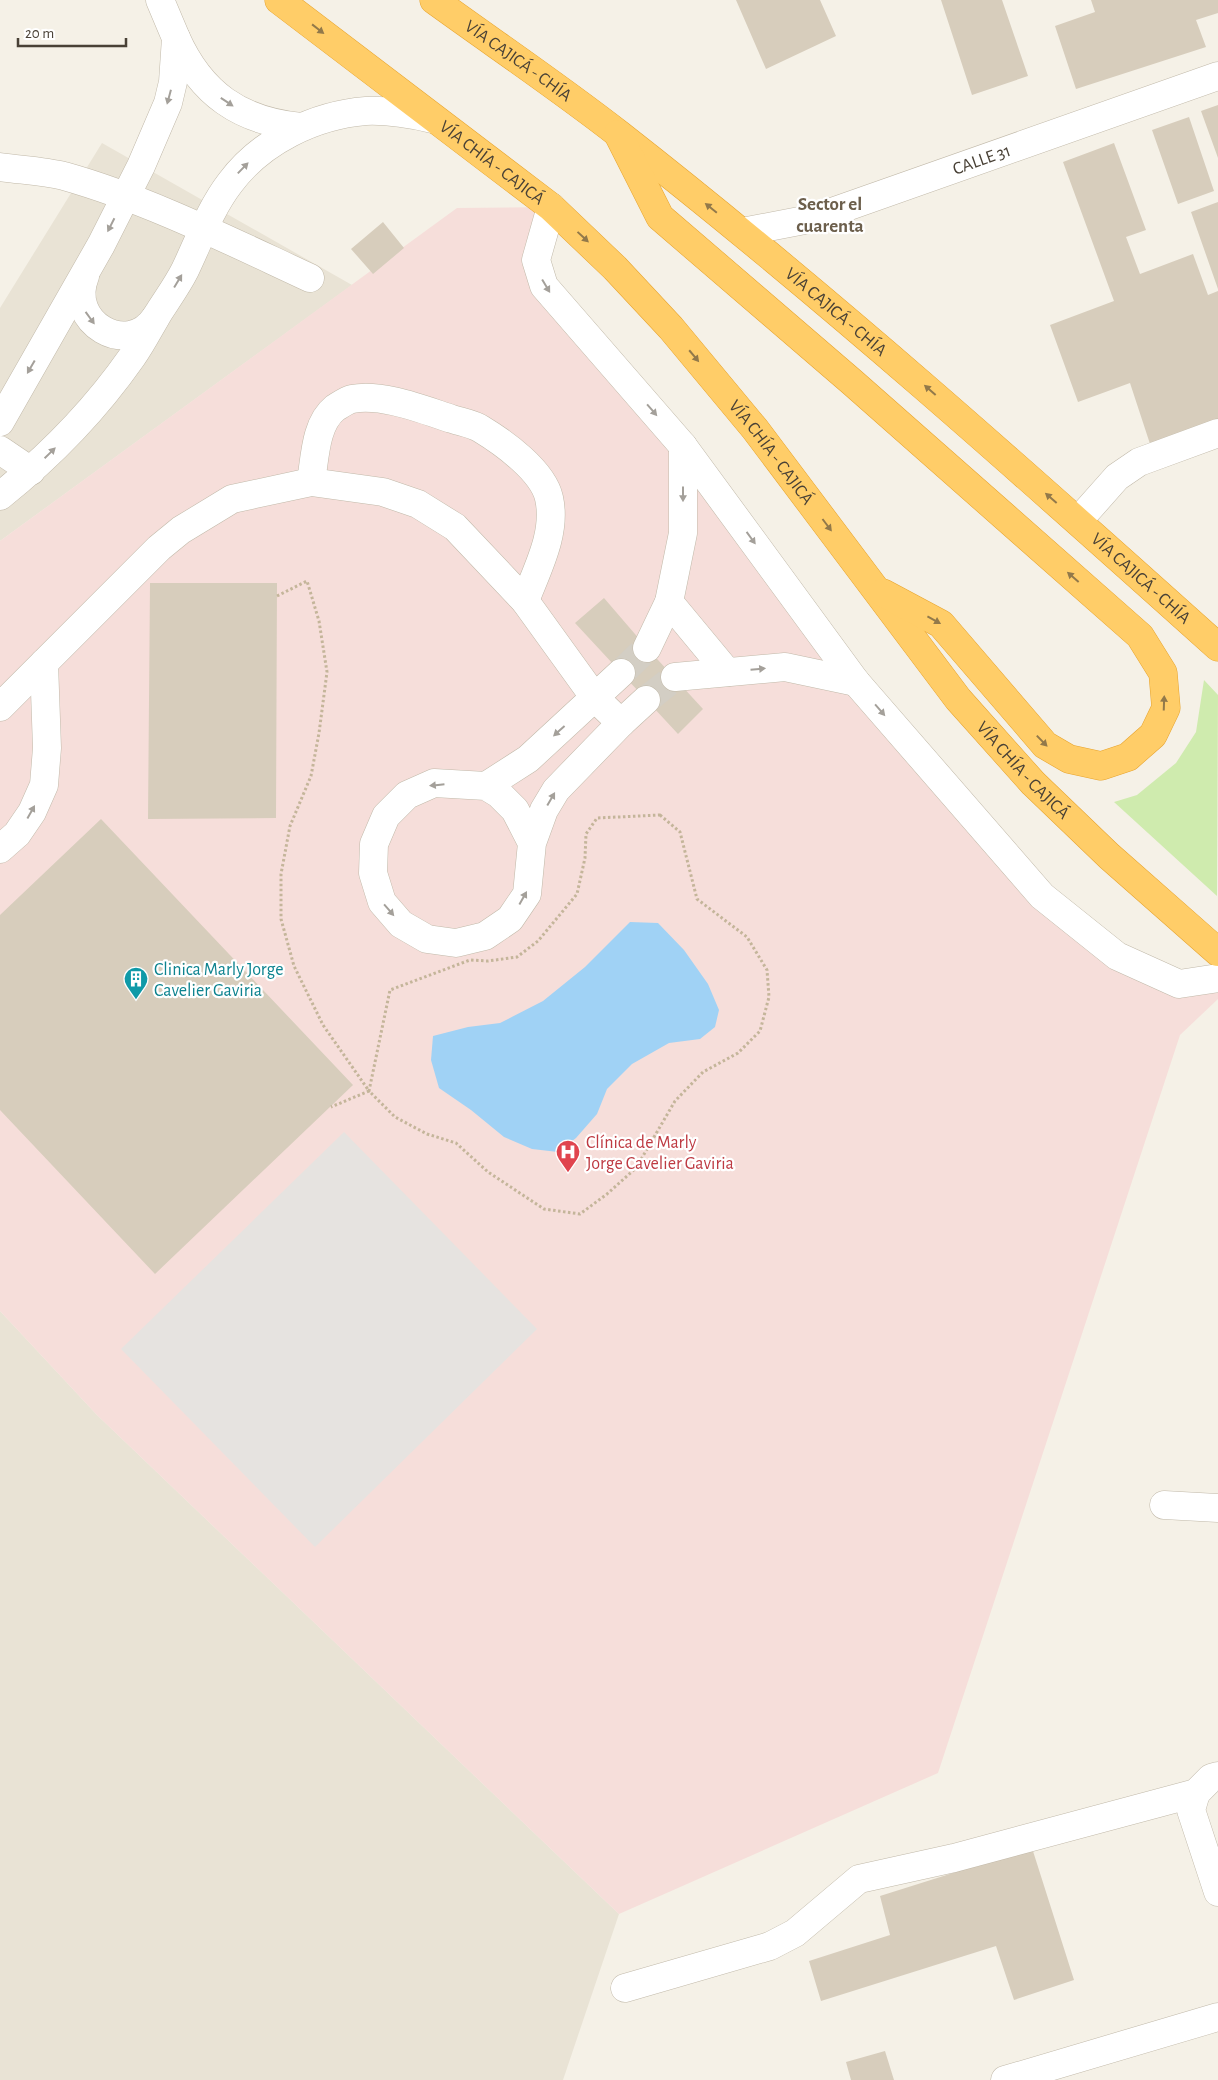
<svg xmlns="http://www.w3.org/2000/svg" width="1218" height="2080" viewBox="0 0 1218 2080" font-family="'Alegreya Sans',sans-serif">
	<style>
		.residential { fill: #e9e3d5 }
		.medical { fill: #f6deda }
		.green { fill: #cfebae }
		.parking { fill: #e6e3e0 }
		.water { fill: #a0d2f5 }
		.building { fill: #d7cdbc }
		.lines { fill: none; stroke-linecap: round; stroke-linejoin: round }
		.minor-tunnel { stroke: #d3cec4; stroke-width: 28; stroke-dasharray: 28 14; stroke-linecap: butt }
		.minor-casing { stroke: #c1b9a9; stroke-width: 29 }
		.highway-casing { stroke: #e7a42f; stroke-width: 29 }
		.path { stroke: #c4b59a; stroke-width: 3; stroke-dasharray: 2.5 2.5; stroke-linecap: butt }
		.minor { stroke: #fff; stroke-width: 28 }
		.highway { stroke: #ffcd68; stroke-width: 28 }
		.oneway { fill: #92794a }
		.oneway2 { fill: #a4a09a }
		.labels { text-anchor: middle; stroke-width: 4.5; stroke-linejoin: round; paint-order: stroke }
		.street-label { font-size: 18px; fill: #494136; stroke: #fff }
		.culture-label { font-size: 18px; fill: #0d838f; stroke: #fff; text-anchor: start }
		.health-label { font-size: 18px; fill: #be3a42; stroke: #fff; text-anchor: start }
		.neighbourhood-label { font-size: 19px; font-weight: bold; fill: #6c5f4c; stroke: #fff }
	</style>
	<rect width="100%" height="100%" fill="#f5f1e7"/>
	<path class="residential" d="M102 143 352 285 0 541V308Z
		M0 1311 97 1415 619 1914 563 2080H0Z"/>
	<path class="medical" d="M551 207 536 260 856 682 1117 956 1218 978V999L1180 1035 938 1773 619 1914 97 1415 0 1311V541L457 208Z"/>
	<path class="green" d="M1204 680 1218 695 1217 896 1114 802 1137 795 1176 763 1196 732Z"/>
	<path class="parking" d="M344 1132 537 1329 315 1547 121 1349Z"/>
	<path class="water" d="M630 922 658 923 684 950 708 984 719 1010 715 1027 700 1039 669 1043 632 1064 607 1089 597 1114 576 1138 558 1152 532 1149 504 1137 471 1110 439 1088 431 1060 433 1036 468 1027 500 1023 543 1001 585 967Z"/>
	<path class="building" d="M736 0H820L836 36 766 69Z
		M941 0H1002L1028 76 972 95Z
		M1091 0H1218V13L1196 20 1206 47 1076 89 1055 26 1095 12Z
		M1218 105V158L1201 111Z
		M1189 117 1214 191 1178 204 1152 130Z
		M1114 143 1146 230 1126 237 1140 274 1193 254 1208 295 1218 291V427L1152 450 1130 383 1078 402 1050 325 1114 301 1063 162Z
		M1218 202V289L1191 212Z
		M383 222 404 248 373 274 351 249Z
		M150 583H277L276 818 148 819Z
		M604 598 647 648 703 709 678 734 575 623Z
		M101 819 353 1085 155 1274 0 1110V915Z
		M1032 1848 1074 1980 1014 2000 996 1946 821 2001 809 1961 890 1935 880 1896Z
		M885 2051 894 2080H851L846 2062Z"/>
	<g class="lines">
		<path class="minor-tunnel" d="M621 673 647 648
			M646 700 675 677"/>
		<defs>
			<g id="minor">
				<path d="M176 38C201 94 240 121 301 127"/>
				<path d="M0 167C21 170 44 171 64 176 149 200 230 241 310 278"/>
				<path d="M551 207 536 260 544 286 683 446 856 682 1042 896 1117 956 1179 984 1218 978"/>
				<path id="s1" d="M742 232 815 218 1218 76"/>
				<path d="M85 276C66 323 128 358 155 318"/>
				<path d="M0 422 101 245 141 166 168 103 173 82 176 38 160 0"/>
				<path d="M0 450 31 471"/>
				<path d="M311 482C315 458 315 424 335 408 340 405 347 400 352 399 382 393 424 410 452 419 461 422 473 424 481 429 504 443 543 471 549 498 557 533 537 569 525 601"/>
				<path d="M0 496C50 456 95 410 132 357 142 343 150 327 159 312 168 298 178 284 185 270 199 241 210 209 230 183 261 141 315 115 366 111 389 110 411 114 433 119"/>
				<path d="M1078 521 1117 477 1139 462 1218 433"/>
				<path d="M669 602 727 672"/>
				<path d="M647 648 669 602 683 533V446"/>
				<path d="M675 677 785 667 856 682"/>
				<path d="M0 707 159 548 181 530 232 499 311 482 383 492 418 504 455 527 525 601 595 698 621 723"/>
				<path d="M486 786 528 759 621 673"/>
				<path d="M532 843 515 810 499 794 486 786 434 783 407 795 386 816 374 844 373 873 382 902 401 924 427 939 456 943 485 936 510 919 527 894 532 843 544 810 556 790 621 723 646 700"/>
				<path d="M0 849 17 834 32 812 44 785 47 748 44 663"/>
				<path d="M1164 1505 1218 1508"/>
				<path d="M1196 1793 1191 1810 1218 1892"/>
				<path d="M625 1988 770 1946 795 1933 859 1879 954 1858 1196 1793 1211 1778 1218 1776"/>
				<path d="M1005 2080 1218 2017"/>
			</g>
			<g id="highway">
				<path id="s2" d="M279 0 551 207 615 268 671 328 755 429 958 699 1033 783 1109 856 1218 952"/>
				<path id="s3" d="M434 0C496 45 560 88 620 135 827 297 1023 472 1218 647"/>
				<path d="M618 134 660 217 852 382 1140 636 1163 673 1166 708 1153 735 1128 757 1101 766 1069 759 1045 745 941 624 883 593"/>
			</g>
		</defs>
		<use href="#minor" class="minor-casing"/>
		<use href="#highway" class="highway-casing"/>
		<path class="path" d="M277 596 307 581 319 621 327 672 319 733 311 776 290 826 281 874V919L294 966 323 1025 369 1091 331 1107
			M660 815 680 832 697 899 747 937 767 970 769 997 760 1031 738 1053 703 1072 675 1101 636 1168 607 1194 580 1214 544 1209 488 1172 456 1143 427 1134 395 1117 369 1091 390 990 470 960 488 961 517 957 538 941 577 894 585 858 586 834 597 818Z"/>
		<use href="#minor" class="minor"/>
		<use href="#highway" class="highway"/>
	</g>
	<defs><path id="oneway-solid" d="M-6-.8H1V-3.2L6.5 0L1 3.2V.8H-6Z" transform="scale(1.25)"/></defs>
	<g class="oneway">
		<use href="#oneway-solid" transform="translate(318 29) rotate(38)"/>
		<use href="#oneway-solid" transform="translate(711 208) rotate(-141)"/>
		<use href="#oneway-solid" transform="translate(583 237) rotate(43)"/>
		<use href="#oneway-solid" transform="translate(694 356) rotate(50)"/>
		<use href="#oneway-solid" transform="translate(930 390) rotate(-139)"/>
		<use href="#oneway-solid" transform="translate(1051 498) rotate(-139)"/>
		<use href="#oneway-solid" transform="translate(827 525) rotate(53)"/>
		<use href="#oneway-solid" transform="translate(1073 577) rotate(-139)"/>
		<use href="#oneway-solid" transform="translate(934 620) rotate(29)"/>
		<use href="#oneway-solid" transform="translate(1164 703) rotate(-88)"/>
		<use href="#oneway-solid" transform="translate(1042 741) rotate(46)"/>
	</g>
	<g class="oneway2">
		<use href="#oneway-solid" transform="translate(169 97) rotate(105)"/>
		<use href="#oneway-solid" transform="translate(227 102) rotate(34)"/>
		<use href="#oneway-solid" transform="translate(243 168) rotate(-46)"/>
		<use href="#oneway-solid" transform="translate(111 225) rotate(117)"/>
		<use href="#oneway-solid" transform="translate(178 281) rotate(-59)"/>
		<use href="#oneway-solid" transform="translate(546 286) rotate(59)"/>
		<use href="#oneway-solid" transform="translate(90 318) rotate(54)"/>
		<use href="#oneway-solid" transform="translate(31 367) rotate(120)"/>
		<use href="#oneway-solid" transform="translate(652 410) rotate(49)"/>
		<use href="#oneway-solid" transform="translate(50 453) rotate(-44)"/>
		<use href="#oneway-solid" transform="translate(683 494) rotate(90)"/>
		<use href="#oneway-solid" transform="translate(751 538) rotate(54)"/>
		<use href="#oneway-solid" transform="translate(758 669) rotate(-5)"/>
		<use href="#oneway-solid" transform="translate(880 710) rotate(49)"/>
		<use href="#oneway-solid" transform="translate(559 731) rotate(138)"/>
		<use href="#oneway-solid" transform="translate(437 785) rotate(174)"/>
		<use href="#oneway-solid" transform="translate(551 799) rotate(-60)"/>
		<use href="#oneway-solid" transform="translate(31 812) rotate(-61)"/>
		<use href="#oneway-solid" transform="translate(523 898) rotate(-61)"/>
		<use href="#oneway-solid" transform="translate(389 910) rotate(49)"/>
	</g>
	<defs>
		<symbol id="building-pin" viewBox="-11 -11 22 30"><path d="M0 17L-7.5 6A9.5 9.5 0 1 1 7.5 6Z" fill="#0f9aa8" stroke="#fff"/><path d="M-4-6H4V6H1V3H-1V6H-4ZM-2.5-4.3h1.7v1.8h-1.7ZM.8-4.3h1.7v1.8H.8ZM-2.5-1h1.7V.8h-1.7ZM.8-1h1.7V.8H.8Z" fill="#fff"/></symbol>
		<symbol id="hospital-pin" viewBox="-11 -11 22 30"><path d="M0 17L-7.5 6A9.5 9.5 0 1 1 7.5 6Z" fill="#e0444e" stroke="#fff"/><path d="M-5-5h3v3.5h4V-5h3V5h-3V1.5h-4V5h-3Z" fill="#fff"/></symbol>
	</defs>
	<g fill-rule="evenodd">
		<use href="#building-pin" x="122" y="965" width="28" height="38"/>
		<use href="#hospital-pin" x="554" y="1138" width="28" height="38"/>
	</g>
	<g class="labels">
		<g class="street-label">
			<text dy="6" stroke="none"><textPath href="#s3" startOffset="104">VÍA CAJICÁ - CHÍA</textPath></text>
			<text dy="6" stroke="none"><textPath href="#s1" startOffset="251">CALLE 31</textPath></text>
			<text dy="6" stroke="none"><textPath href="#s2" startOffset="268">VÍA CHÍA - CAJICÁ</textPath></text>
			<text dy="6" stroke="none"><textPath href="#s3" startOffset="509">VÍA CAJICÁ - CHÍA</textPath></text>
			<text dy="6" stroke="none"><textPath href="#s2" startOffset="672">VÍA CHÍA - CAJICÁ</textPath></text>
			<text dy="6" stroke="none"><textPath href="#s3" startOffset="914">VÍA CAJICÁ - CHÍA</textPath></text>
			<text dy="6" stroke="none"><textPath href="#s2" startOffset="1078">VÍA CHÍA - CAJICÁ</textPath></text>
		</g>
		<g class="culture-label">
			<text x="154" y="975">Clinica Marly Jorge<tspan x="154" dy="21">Cavelier Gaviria</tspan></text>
		</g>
		<g class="health-label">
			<text x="586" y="1148">Clínica de Marly<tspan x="586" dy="21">Jorge Cavelier Gaviria</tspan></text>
		</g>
		<g class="neighbourhood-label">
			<text x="830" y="210">Sector el<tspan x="830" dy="22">cuarenta</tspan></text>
		</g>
	</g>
	<path d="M18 38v8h108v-8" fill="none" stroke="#494136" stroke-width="2.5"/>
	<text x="25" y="38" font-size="15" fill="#494136" stroke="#ffffff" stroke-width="4" paint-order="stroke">20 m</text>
</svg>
